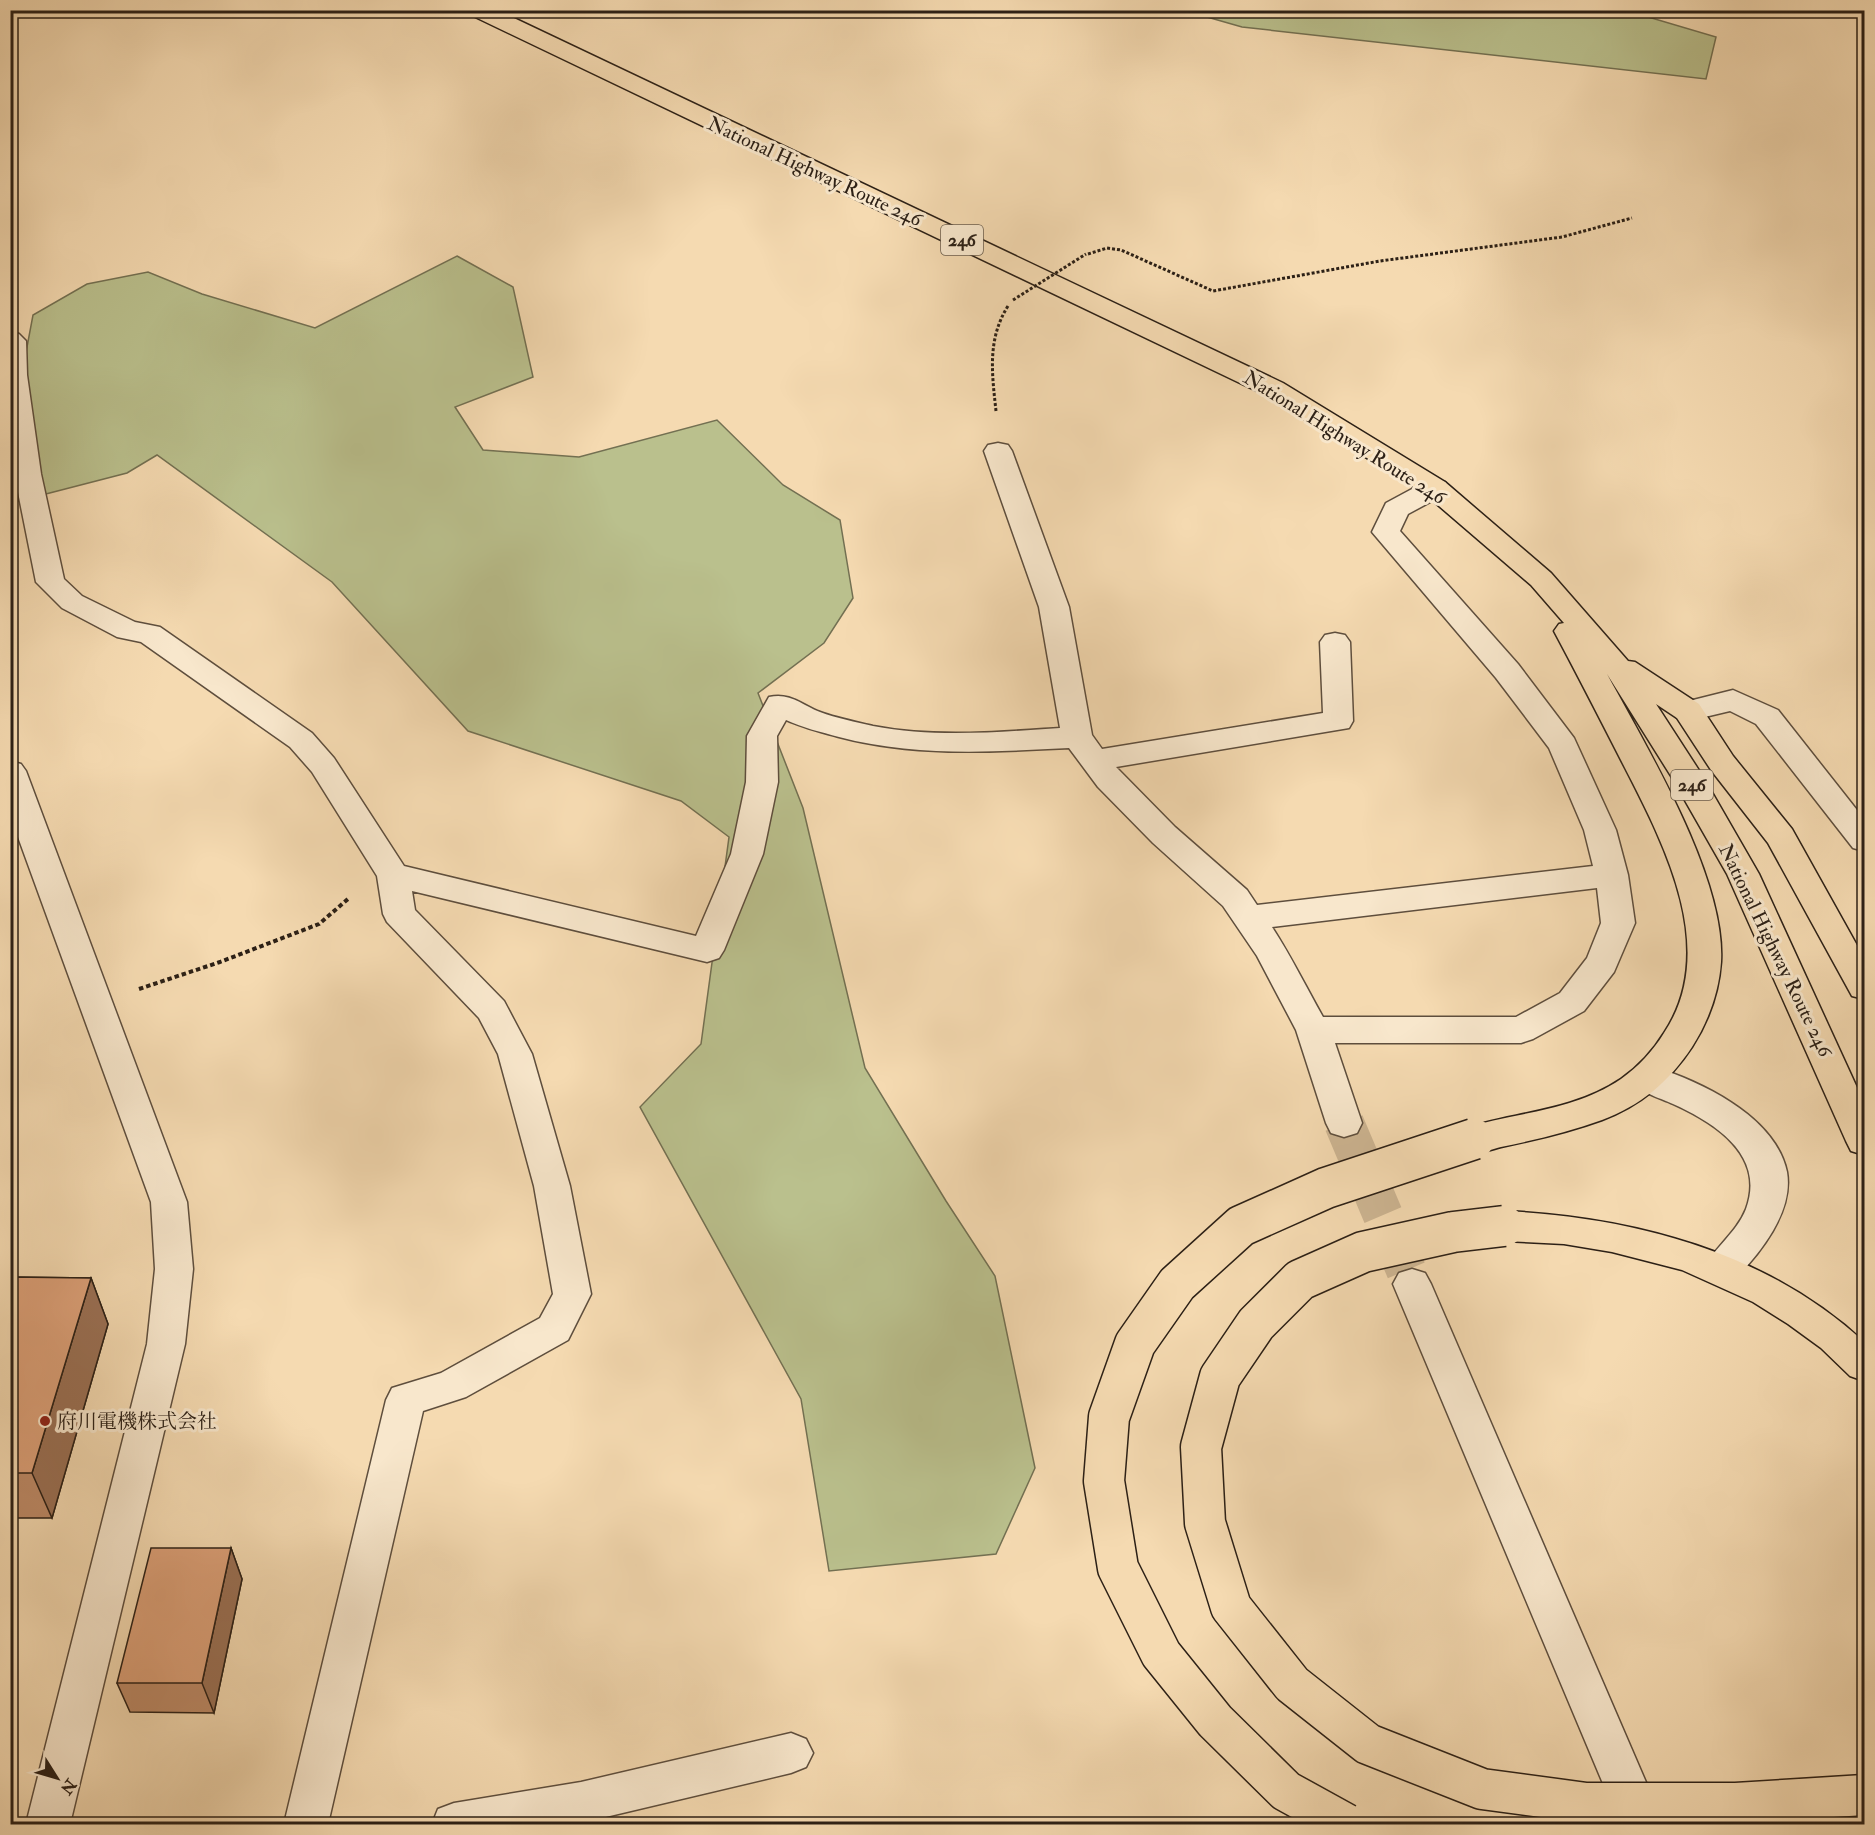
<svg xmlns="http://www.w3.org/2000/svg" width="1875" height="1835" viewBox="0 0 1875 1835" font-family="'IM FELL Double Pica','Noto Serif JP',serif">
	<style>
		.green { fill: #bac08d; stroke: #737052; stroke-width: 1.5 }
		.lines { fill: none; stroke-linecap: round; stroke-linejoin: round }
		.minor-tunnel { stroke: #cdb592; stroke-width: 40; stroke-dasharray: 40 20; stroke-linecap: butt }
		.minor-casing { stroke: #5e4e3d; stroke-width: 3 }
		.highway-casing { stroke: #2c2016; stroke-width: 3 }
		.path-far1 { stroke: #2c2016; stroke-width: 3; stroke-dasharray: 3 2; stroke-linecap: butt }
		.path { stroke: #2c2016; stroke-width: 4; stroke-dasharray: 4.5 3; stroke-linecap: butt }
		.minor { fill: #f8e7cc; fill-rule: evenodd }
		.highway { fill: #f5dab1; fill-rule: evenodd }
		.highway-bridge-casing { stroke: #2c2016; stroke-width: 43; stroke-linecap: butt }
		.path-bridge { stroke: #2c2016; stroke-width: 3; stroke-dasharray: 3 2; stroke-linecap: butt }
		.highway-bridge { stroke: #f5dab1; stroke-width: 40 }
		.wall { fill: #bd8a67; stroke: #2c2016; stroke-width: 1.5 }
		.shaded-wall { fill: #9a7054; stroke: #2c2016; stroke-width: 1.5 }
		.building { fill: #dca078; stroke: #2c2016; stroke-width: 1.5 }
		.poi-dot { fill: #8f2418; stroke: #f8e7cc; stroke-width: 2 }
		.labels { text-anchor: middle; stroke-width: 6; stroke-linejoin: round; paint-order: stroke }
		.shield { fill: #f8e7cc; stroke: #695c4d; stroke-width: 1.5 }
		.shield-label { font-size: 18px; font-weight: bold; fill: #2c2016 }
		.street-label { font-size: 20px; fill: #2c2016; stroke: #f8e7cc }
		.poi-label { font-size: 20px; fill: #2c2016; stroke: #f8e7cc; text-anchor: start }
	</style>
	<rect width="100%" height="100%" fill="#f5dab1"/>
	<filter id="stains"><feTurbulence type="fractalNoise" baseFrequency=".00333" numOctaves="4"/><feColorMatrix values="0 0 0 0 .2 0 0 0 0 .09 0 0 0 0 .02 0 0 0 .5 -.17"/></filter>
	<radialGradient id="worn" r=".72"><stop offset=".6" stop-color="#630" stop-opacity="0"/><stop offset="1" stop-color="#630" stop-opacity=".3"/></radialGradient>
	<path class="green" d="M1186 11H1628L1716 37 1706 79 1242 27Z
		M457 256 513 287 533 377 455 407 483 450 579 457 717 420 783 485 840 520 853 598 824 643 758 693 803 808 865 1068 946 1201 995 1276 1035 1468 996 1554 829 1571 801 1399 640 1107 701 1044 729 837 681 801 468 731 332 582 157 455 127 473 11 503V432L33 315 87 284 148 272 202 294 315 328Z"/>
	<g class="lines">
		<path class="minor-tunnel" d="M1344 1123 1412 1284"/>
		<defs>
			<path id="minor" d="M10 331 19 334 26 341 27 375 41 474 64 579 82 596 135 622 160 627 312 733 334 758 404 866 696 936 731 854 746 782 747 736 769 697C790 692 802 705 820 712 836 718 856 722 873 726 934 738 999 732 1060 728L1039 607 984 451 988 445 998 443 1008 445 1012 451 1069 607 1092 735 1102 749 1323 713 1320 642 1325 635 1335 633 1345 635 1350 642 1353 721 1349 728 1116 767 1175 827 1247 890 1257 905 1593 866 1584 830 1549 748 1496 678 1372 532 1386 503 1425 482 1435 480 1445 482 1449 488 1445 494 1408 514 1400 531 1518 664 1574 738 1616 830 1628 875 1635 923 1614 972 1584 1011 1533 1039 1521 1043H1335L1362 1123 1357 1133 1344 1137 1331 1133 1326 1123 1296 1030 1257 956 1223 906 1153 843 1098 787 1069 748C991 752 915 757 839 737 821 732 803 728 786 720L777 736 778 782 763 854 724 950 719 958 707 962 412 891 415 910 504 1001 532 1054 570 1186 591 1294 568 1340 466 1397 423 1411 328 1824H284L386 1400 392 1388 441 1373 540 1318 553 1294 534 1186 498 1054 479 1018 387 922 383 914 377 876 312 772 290 747 141 642 117 637 62 608 36 582 10 452ZM1597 888 1601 923 1587 958 1560 993 1516 1017H1323C1306 987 1291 956 1272 927Z
				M1733 690 1778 710 1864 819V851L1853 848 1756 724 1730 711 1688 721 1677 718 1673 711 1677 704Z
				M10 761 21 764 26 771 187 1202 193 1269 185 1344 70 1824H26L147 1344 155 1269 151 1202 10 815Z
				M1648 1065C1698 1080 1775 1115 1787 1172 1793 1207 1768 1242 1747 1266 1743 1270 1739 1277 1735 1280 1726 1285 1718 1283 1709 1280L1703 1269C1715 1247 1737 1232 1746 1209 1766 1155 1715 1123 1673 1104 1658 1097 1639 1093 1630 1078L1636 1069Z
				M1412 1269 1425 1273 1431 1284 1664 1824H1620L1393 1284 1399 1273Z
				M791 1733 806 1739 813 1753 806 1767 791 1773 576 1824H432L438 1809 454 1803 581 1782Z"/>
			<path id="highway" d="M469 10H497L1283 383 1445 482 1551 573 1628 661 1635 662 1699 704 1733 756 1792 829 1864 958V999L1852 996 1768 843 1711 770 1677 718 1656 704 1702 775 1759 874 1864 1103V1155L1851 1151 1846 1141 1727 874 1671 776 1607 674C1647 748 1726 878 1721 962 1719 992 1708 1022 1692 1047 1669 1082 1640 1106 1602 1120 1569 1132 1535 1140 1501 1147 1493 1149 1483 1153 1474 1153 1470 1153 1465 1150 1461 1149L1456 1139 1461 1129C1515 1112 1572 1112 1621 1079 1638 1067 1653 1051 1664 1033 1721 948 1662 840 1621 760 1599 717 1577 674 1554 631L1559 624 1564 623 1531 585 1425 494 1265 395 471 15Z
				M1504 1211C1633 1217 1767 1252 1864 1342V1381L1850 1376 1821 1348 1788 1324 1753 1302 1682 1270 1612 1252 1564 1244 1504 1241 1491 1236 1486 1226 1491 1216Z"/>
		</defs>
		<use href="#minor" class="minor-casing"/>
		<use href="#highway" class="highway-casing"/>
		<path class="path-far1" d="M1088 254 1107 248 1121 250 1213 291 1380 261 1562 237 1632 218
			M996 411C992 374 987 339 1008 306"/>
		<path class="path" d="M139 989 220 962 319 924 348 899"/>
		<use href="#minor" class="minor"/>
		<use href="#highway" class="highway"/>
		<defs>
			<path id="highway-bridge" d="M1504 1226 1453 1232 1363 1252 1300 1280 1256 1324 1220 1377 1201 1447 1205 1523 1231 1607 1292 1684 1368 1744 1482 1789 1586 1803H1736L1864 1795
				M1346 1824 1286 1791 1215 1721 1161 1654 1118 1568 1104 1481 1109 1417 1135 1344 1177 1284 1241 1226 1326 1188 1474 1139"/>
		</defs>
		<use href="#highway-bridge" class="highway-bridge-casing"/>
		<path class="path-bridge" d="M1013 300 1086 254"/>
		<use href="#highway-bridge" class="highway-bridge"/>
	</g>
	<path class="wall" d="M10 1277 91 1278 108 1324 52 1518H10Z
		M231 1548 242 1579 214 1713 130 1712 117 1683Z"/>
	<path class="shaded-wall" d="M91 1278 108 1324 52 1518 32 1473Z
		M231 1548 242 1579 214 1713 202 1683Z"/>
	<path class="building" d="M10 1277 91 1278 32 1473H10Z
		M151 1548H231L202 1683H117Z"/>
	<circle class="poi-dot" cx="45" cy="1421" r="6"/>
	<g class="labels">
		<g class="shield">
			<rect x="941" y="225" width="42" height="30" rx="4.5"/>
			<rect x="1671" y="770" width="42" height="30" rx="4.5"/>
		</g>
		<g class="shield-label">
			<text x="962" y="246">246</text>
			<text x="1692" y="791">246</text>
		</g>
		<g class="street-label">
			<text transform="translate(815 171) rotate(25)" y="7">National Highway Route 246</text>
			<text transform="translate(1345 437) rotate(32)" y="7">National Highway Route 246</text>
			<text transform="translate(1776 950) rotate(64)" y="7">National Highway Route 246</text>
		</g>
		<g class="poi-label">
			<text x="57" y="1428">府川電機株式会社</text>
		</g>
	</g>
	<rect width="1875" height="1835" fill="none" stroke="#f5dab1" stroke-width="36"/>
	<rect x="12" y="12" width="1851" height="1811" fill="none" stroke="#2c2016" stroke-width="3"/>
	<rect x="18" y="18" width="1839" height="1799" fill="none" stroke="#2c2016" stroke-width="1.5"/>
	<g transform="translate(57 1778) rotate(127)" stroke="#f8e7cc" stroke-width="4.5" paint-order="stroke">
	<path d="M0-4.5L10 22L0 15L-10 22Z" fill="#2c2016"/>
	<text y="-9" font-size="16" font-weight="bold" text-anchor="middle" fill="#2c2016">N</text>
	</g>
	<rect width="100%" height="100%" filter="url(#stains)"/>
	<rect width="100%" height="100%" fill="url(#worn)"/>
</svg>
